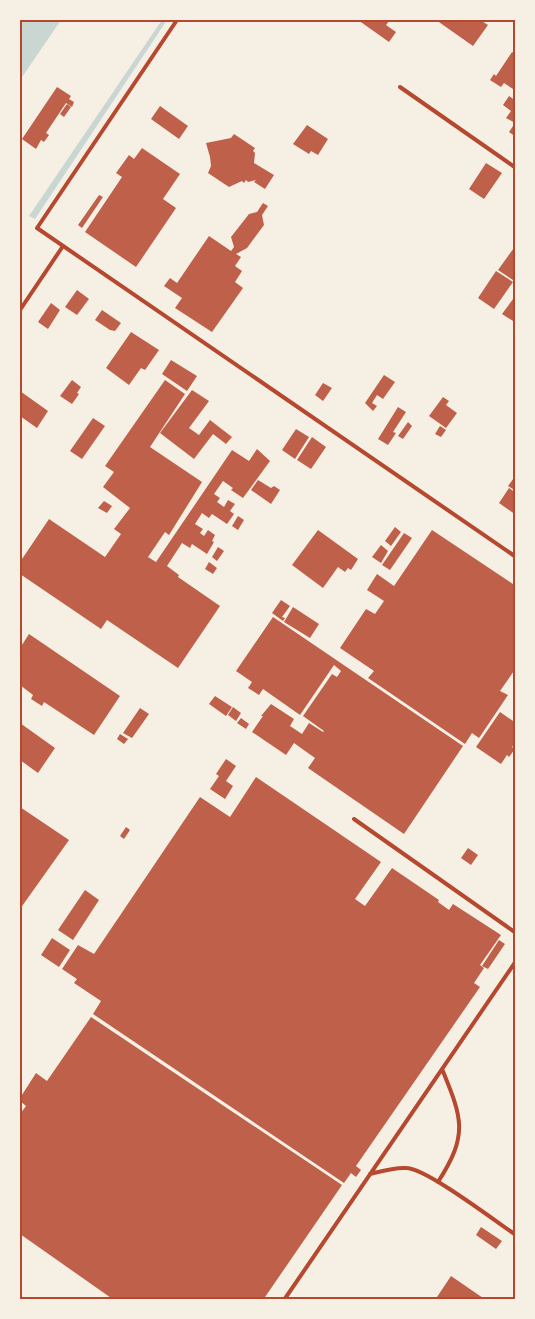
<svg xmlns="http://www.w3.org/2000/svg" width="535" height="1319" viewBox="0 0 535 1319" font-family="'Open Sans',sans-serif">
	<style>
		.water { fill: #c9d6d2 }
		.building { fill: #bf614a }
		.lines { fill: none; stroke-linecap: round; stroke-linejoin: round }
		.service { stroke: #b5482f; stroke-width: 4 }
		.neatline { fill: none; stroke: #b5482f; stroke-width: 2 }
	</style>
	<rect width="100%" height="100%" fill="#f6efe4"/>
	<path class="water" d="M20 20H61L20 80Z
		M162 20H167L35 219 29 216Z"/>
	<path class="building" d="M358 20H390L386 25 396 32 389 42Z
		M436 20H480L488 25 473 46Z
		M512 52 516 54V91L504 83 501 87 490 80 494 74 496 76Z
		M57 87 71 96 69 99 74 102 72 107 66 103 46 133 49 135 44 142 41 140 36 149 22 139Z
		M509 96 516 101V137L509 132 515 123 506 118 511 111 503 105Z
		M67 104 71 107 64 117 60 114Z
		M160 106 188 126 179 139 151 119Z
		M307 125 328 139 318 155 311 151 309 154 293 144Z
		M234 134 255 148 253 151 255 153 254 163 274 175 265 189 254 182 256 180 248 182 246 180 244 183 242 181 229 187 208 173 211 166 210 157 206 143 231 138Z
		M142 148 180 174 163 199 176 208 136 267 85 232 122 177 116 173 129 155 134 159Z
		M486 163 502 173 484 199 469 189Z
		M99 195 103 197 82 228 78 225Z
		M263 203 268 206 262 215 264 225 247 248 236 254 241 257 235 266 242 271 235 282 243 288 212 332 175 308 182 298 164 286 170 278 177 283 209 236 231 251 234 247 231 237 249 214 257 212Z
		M516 245V282L498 270Z
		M496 271 513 282 494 309 478 298Z
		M77 290 89 299 77 315 65 307Z
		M516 295V323L502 314Z
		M51 303 60 310 48 329 38 322Z
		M102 310 121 323 115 331 110 330 95 320Z
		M131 332 159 350 145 370 141 368 129 385 106 368Z
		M171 360 197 376 187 391 162 374Z
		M384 375 395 382 383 399 377 395 372 403 377 406 373 411 365 403Z
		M72 380 81 387 77 393 79 394 72 404 60 396Z
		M165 380 185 394 150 447 202 482 169 535 165 532 148 557 156 562 232 450 249 461 257 449 270 461 243 498 231 490 233 488 223 481 214 494 220 498 217 502 224 507 228 500 235 504 230 511 234 514 227 524 212 514 209 518 202 513 195 524 203 529 200 533 204 536 208 530 215 535 212 541 214 542 207 554 192 544 190 548 182 543 167 566 179 575 178 577 220 606 178 668 107 620 101 629 20 574V562L49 519 105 557 121 534 114 529 130 508 103 487 114 472 105 466Z
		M323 383 332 388 323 401 315 395Z
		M192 390 209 401 189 428 199 435 210 420 232 437 226 444 213 434 194 459 160 433Z
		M20 391 48 411 37 428 20 416Z
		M443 397 449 401 446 405 457 413 446 428 429 416Z
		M398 407 406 412 393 432 396 433 388 445 378 439Z
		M93 418 105 426 82 459 70 451Z
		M408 422 412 426 403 439 398 436Z
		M440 426 446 430 441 437 435 434Z
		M296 429 309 437 295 459 282 450Z
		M312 437 326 447 311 469 297 460Z
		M516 475V491L508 486Z
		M258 480 271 488 274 486 280 490 271 504 251 490Z
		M509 488 516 493V515L499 503Z
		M104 501 112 506 107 513 98 508Z
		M238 516 244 520 238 530 232 526Z
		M395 527 401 532 391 546 385 541Z
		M318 530 358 559 351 570 348 568 345 572 338 567 323 588 292 565Z
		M432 530 516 586V668L500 691 508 695 479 738 472 733 465 744 368 678 374 671 340 648 366 609 375 614 384 601 367 590 377 574 394 586Z
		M404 533 412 538 390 570 382 565Z
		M381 545 388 551 381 563 372 557Z
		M218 547 224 551 217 561 212 557Z
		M209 562 217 568 213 574 205 569Z
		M281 600 290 606 282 617 285 618 283 621 272 613Z
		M293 607 319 624 310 638 284 622Z
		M273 617 463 746 404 834 308 768 315 758 294 743 286 755 252 732 263 716H261L271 704 294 719 290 726 302 734 309 723 323 732 324 731 303 716 332 674 337 677 341 671 334 665 300 715 263 689 259 695 248 688 252 682 236 671Z
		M29 634 120 696 94 735 44 702 42 706 31 699 33 695 20 685V648Z
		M215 696 232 707 226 716 209 704Z
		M233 707 241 713 236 721 228 715Z
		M140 708 149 714 132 738 123 733Z
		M500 712 516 723V742L512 747 515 749 509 757 507 755 501 764 476 747Z
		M241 718 249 724 246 729 237 723Z
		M20 723 55 748 38 773 20 760Z
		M120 734 128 739 124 744 117 739Z
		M226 759 236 766 226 781 233 786 225 799 210 789 219 776 216 774Z
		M256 777 381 862 355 899 365 906 392 868 439 900 438 902 449 910 453 904 501 935 480 965 484 968 474 983 480 987 356 1166 361 1170 356 1177 351 1173 344 1183 93 1014 101 1001 74 983 77 979 62 969 78 945 94 954 200 797 230 817Z
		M20 807 69 840 20 909Z
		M126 827 130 830 124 839 120 836Z
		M468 848 478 855 471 865 461 858Z
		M85 890 99 900 73 940 58 930Z
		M52 938 70 950 59 967 41 955Z
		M499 940 505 944 488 969 482 966Z
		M91 1017 342 1185 263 1300H114L20 1234V1114L26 1106 20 1101V1098L36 1073 47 1081Z
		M481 1227 502 1241 496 1249 476 1235Z
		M451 1276 486 1300H435Z"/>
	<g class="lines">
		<path class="service" d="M177 20 37 228 516 557
			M400 87 516 168
			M20 310 63 246
			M354 819 516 933
			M370 1174C382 1171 395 1167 407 1168 427 1169 495 1221 516 1235
			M438 1182C469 1134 462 1118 442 1069
			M284 1300 516 961"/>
	</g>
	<rect width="535" height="1319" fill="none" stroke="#f6efe4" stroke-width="42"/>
	<rect x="21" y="21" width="493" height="1277" class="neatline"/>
</svg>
